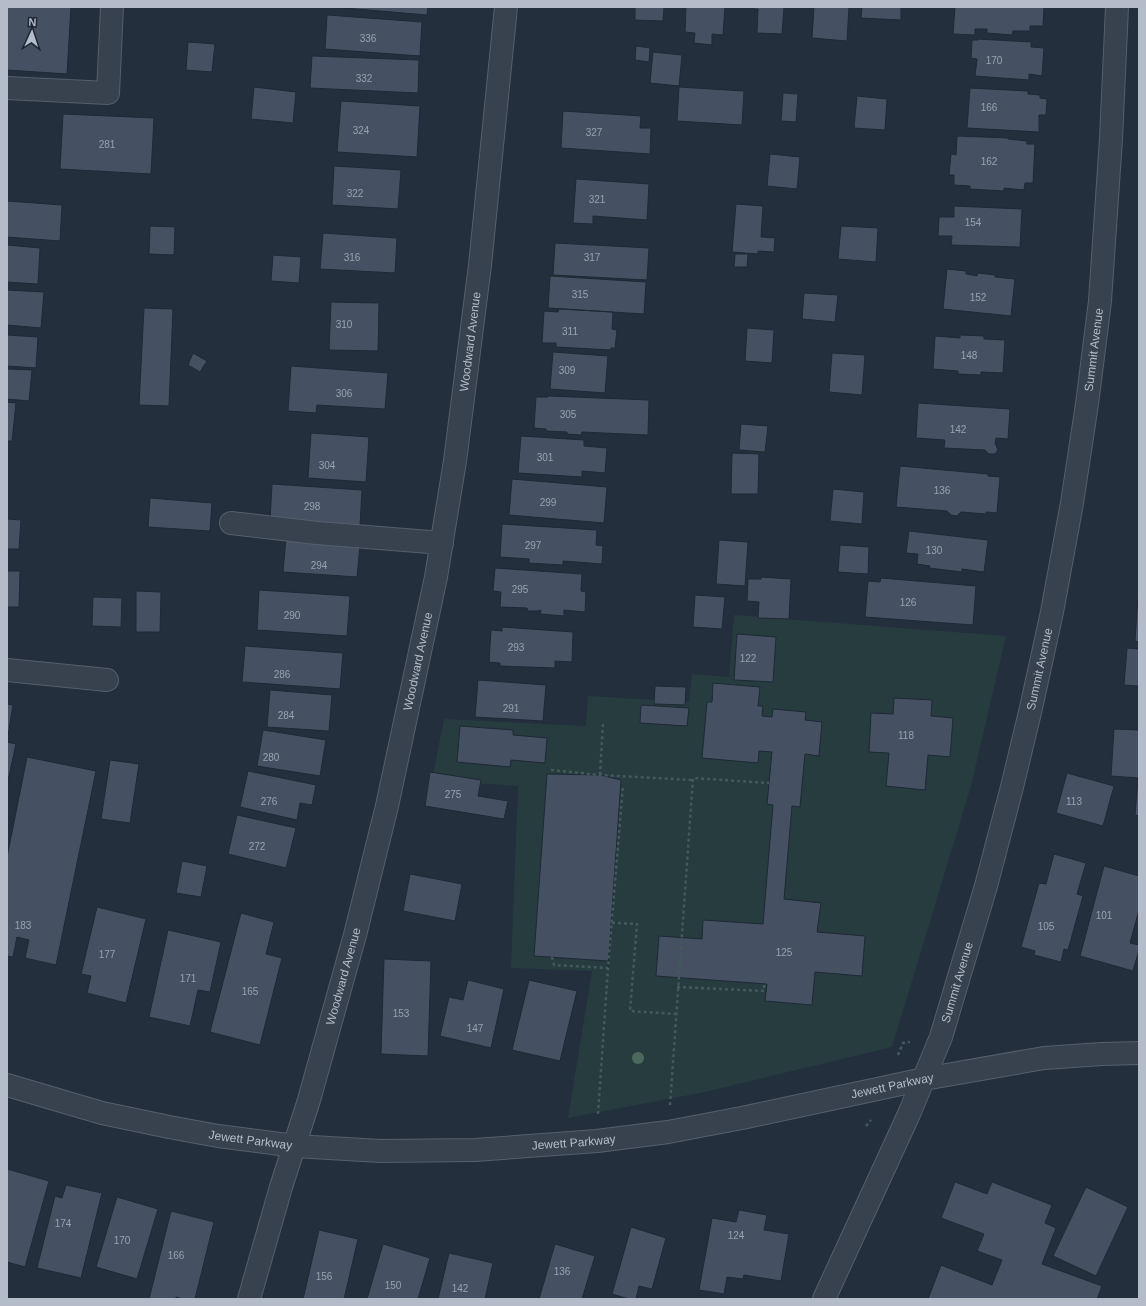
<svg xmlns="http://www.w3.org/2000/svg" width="1146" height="1306" viewBox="0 0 1146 1306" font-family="Arial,sans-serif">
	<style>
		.green { fill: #263c3f }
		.building { fill: #455162; stroke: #1f2835 }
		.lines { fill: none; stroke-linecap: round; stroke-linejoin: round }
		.minor-casing { stroke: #565f6c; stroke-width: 24 }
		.path { stroke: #44595c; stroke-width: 2.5; stroke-dasharray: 3 3; stroke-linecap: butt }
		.minor { stroke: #38414e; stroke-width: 22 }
		.tree { fill: #4b6a5d }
		.labels { text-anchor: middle; stroke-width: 3; stroke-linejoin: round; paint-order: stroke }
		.number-label { font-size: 10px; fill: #98a1af }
		.street-label { font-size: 12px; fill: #b4bcc9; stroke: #1d2633 }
	</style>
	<rect width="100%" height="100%" fill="#242f3e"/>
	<path class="green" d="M734 615 1006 636 971 786 892 1047 705 1092 568 1118 592 971 511 968 518 786 432 780 444 719 586 726 588 696 689 702 692 674 729 677Z"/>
	<path class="building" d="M7 7H71L67 74 7 70Z
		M333 7H428L427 15Z
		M635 7H664L663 21 635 20Z
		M686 7H725L723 35 712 34V45L694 43 695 33 685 32Z
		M754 7H784L782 34 757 33 758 9H754Z
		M814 7H852H849L847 41 812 38Z
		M862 7H901V20L861 18Z
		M955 7H1044L1043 26H1030V31H1013L1012 35 987 33V29H975V35L953 34Z
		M327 15 422 22 420 56 325 49Z
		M978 39 1031 42V47L1044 48 1042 76 1029 74V80L975 76 977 59 971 58 972 40H978Z
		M188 42 215 44 212 72 186 70Z
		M636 46 650 48 649 62 635 60Z
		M653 52 682 55 679 86 650 83Z
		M312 56 419 60 418 93 310 88Z
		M254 87 296 92 293 123 251 119Z
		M679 87 744 91 742 125 677 121Z
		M970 88 1028 91V94L1040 95V98L1047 99 1046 115H1039V132L967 128Z
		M783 93 798 94 796 122 781 121Z
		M857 96 887 99 885 130 854 128Z
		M341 101 420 106 417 157 337 152Z
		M563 111 641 116 640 128H651L650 154 561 148Z
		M63 114 154 118 151 174 60 169Z
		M957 136 1008 138V139L1027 141V144H1035L1033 183H1025L1024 190 1004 188V191L970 189V186L954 185V175H949L951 154 956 155Z
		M770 154 800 157 797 189 767 186Z
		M334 166 401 170 398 209 332 205Z
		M576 179 649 184 647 220 593 216V224L573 223Z
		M7 201 62 205 60 241 7 237Z
		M736 204 763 206 761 237 775 238 774 252 758 251V254L732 252Z
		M954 206 1022 209 1020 247 951 245 952 236H938L939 217H954Z
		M150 226 175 227 174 255 149 254Z
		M841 226 878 228 876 262 838 259Z
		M323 233 397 238 395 273 320 269Z
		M555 243 649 248 647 280 553 275Z
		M7 245 40 248 38 284 7 282Z
		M735 254H748L747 267H734Z
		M273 255 301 257 299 283 271 281Z
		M947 269 966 271V274L977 276 978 273 995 275V277L1015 279 1011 316 943 309Z
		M550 276 646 282 644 314 548 308Z
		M7 290 44 292 41 328 7 325Z
		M804 293 838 295 835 322 802 319Z
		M331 302 379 303 378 351 329 350Z
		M144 308 173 309 169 406 139 405Z
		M559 309 613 312 612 329 617 330 615 348H611V350L556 347V343H542L544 311 558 312Z
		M747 328 774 330 772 363 745 361Z
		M7 335 38 337 36 368 7 366Z
		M960 335 984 336V339L1005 340 1003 373 981 372V375L958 374V371L933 369 935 336 960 338Z
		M553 352 608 356 605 393 550 389Z
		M193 353 207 361 200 372 188 365Z
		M832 353 865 355 862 395 829 392Z
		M291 366 388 373 385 409 317 405 316 413 288 411Z
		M7 369 32 370 29 401 7 399Z
		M548 396 649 400 648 435 582 432 581 435 567 434V432L546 431V429L534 428 536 397H548Z
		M7 402 16 403 12 441H7Z
		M918 403 1010 409 1008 439 996 438 995 443 998 450 995 454H989L985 450 944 448 945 440 916 438Z
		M741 424 768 426 765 452 739 450Z
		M311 433 369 437 366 482 308 478Z
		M521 436 584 440V446L607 448 605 473 582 471V477L518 473Z
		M732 453 759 454 758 494H731Z
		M900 466 988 474V476L1000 477 997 513 986 512V514L961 512 957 516 951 515 947 511 896 507Z
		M512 479 607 487 604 523 509 515Z
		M272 484 362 490 360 526 270 521Z
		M833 489 864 492 862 524 830 521Z
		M150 498 212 503 210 531 148 527Z
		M7 519 21 520 19 549H7Z
		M502 524 597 530 596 545 603 546 602 564 563 561V565L529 563V559L500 557Z
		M909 531 988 540 984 572 962 569V572L929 568 930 566 917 564 918 554 906 553Z
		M286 538 360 545 357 577 283 572Z
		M719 540 748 542 745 586 716 584Z
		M840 545 869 547 868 574 838 572Z
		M495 568 582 574 581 591 586 592 585 612 564 610V616L540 614 541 610 537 611H528L527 608 500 607 501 592 493 591Z
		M7 571H20L19 607H7Z
		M761 577 791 579 789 619 758 618 759 602 747 601 748 579H761Z
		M881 578 976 586 973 625 865 617 868 581 880 582Z
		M259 590 350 596 347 636 257 630Z
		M136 591 161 592 160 632H136Z
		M695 595 725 597 722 629 693 627Z
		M1138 596H1139V642L1135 641Z
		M93 597 122 598 121 627 92 626Z
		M502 627 573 632 572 662 555 661V668L500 666V663L489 662 491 630 502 631Z
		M737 634 776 637 773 682 734 680Z
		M245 646 343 653 340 689 242 682Z
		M1127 648 1139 649V686L1124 685Z
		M478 680 546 685 543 721 475 717Z
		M713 683 760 687 758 706H763L762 716 772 717 773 709 806 712 805 720 822 722 819 756 805 754 800 807 792 806 784 899 821 903 817 932 865 936 862 976 815 972 812 1005 765 1001 767 984 656 976 659 936 702 939 703 920 763 924 773 805 767 804 772 752 759 751 758 763 702 758 707 702H712Z
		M655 686 686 687 685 705 654 704Z
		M270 690 332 695 329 731 267 727Z
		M894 698 932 700 931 716 953 718 950 757 928 755 925 790 886 786 889 753 869 752 871 713 893 714Z
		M7 704 13 705 7 742Z
		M641 705 689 708 687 726 640 723Z
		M460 726 513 730V735L547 738 545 763 511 760 510 767 457 762Z
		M1114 729 1139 730V778L1111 776Z
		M263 730 326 740 320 776 257 766Z
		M7 742 16 744 7 785Z
		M27 757 96 771 56 965 25 958 29 940 17 937 13 957 7 956V857Z
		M110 760 139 764 130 823 101 819Z
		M248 771 316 785 312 805 300 803 297 820 240 807Z
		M430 772 481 780 478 796 508 801 504 819 425 806Z
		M1067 773 1114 786 1103 826 1056 813Z
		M547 774 600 775 621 780 608 968V961L534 956Z
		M1138 779H1139V816L1135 815Z
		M237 815 296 828 286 868 228 854Z
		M1054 854 1086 863 1077 894 1083 896 1068 950 1064 949 1061 962 1034 955 1035 951 1021 947 1039 883 1046 884Z
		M182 861 207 866 201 897 176 893Z
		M1104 866 1139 876V910L1130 943 1139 945V950L1133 971 1080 956Z
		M410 874 462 884 455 921 403 911Z
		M97 907 146 919 126 1003 87 993 91 976 81 974Z
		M241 913 274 922 266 954 282 958 260 1045 210 1032Z
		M168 930 221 942 210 992 198 990 190 1026 149 1017Z
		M384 959 431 961 428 1056 381 1054Z
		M468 980 504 989 491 1048 440 1036 449 997 463 1000Z
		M529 980 577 991 560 1061 512 1050Z
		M7 1169 49 1181 25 1267 7 1262Z
		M955 1182 987 1194 992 1182 1052 1205 1045 1223 1056 1228 1042 1264 1102 1286 1097 1299H928L941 1265 992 1285 1002 1260 977 1251 984 1234 941 1218Z
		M66 1185 102 1193 81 1278 37 1268 55 1196 62 1198Z
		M1086 1187 1128 1207 1096 1276 1053 1256Z
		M117 1197 158 1209 137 1279 96 1267Z
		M739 1210 767 1215 764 1230 789 1234 781 1281 744 1275 743 1279 727 1277 724 1294 699 1290 712 1218 736 1222Z
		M171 1211 214 1222 195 1299H183L176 1297V1299H149Z
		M631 1227 666 1238 652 1289 639 1286 636 1299H629L612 1294Z
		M319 1230 358 1239 344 1299H303Z
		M383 1244 430 1258 418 1299H367Z
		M555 1244 595 1256 582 1299H539Z
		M449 1253 493 1263 485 1299H438Z"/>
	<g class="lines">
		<defs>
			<g id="minor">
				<path d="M7 88 108 93 112 7"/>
				<path d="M231 523 317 533 442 543"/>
				<path d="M7 670 107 680"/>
				<path id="s1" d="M7 1085 102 1113 169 1127 218 1136 295 1146 380 1151 475 1150 597 1141 668 1132 742 1118 924 1079 1044 1058 1102 1054 1139 1053"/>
				<path id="s2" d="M249 1299 281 1187 309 1100 355 935 387 806 436 577 455 461 480 265 506 7"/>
				<path id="s3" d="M824 1299 909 1114 941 1037 986 886 1012 787 1031 708 1052 612 1072 503 1087 404 1100 301 1111 139 1117 7"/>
			</g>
		</defs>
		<use href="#minor" class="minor-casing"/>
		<path class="path" d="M551 770 600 775 692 780
			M600 775 603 723
			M612 923 637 924 630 1011 676 1014
			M552 957 554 965 608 968
			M677 987 764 991V984
			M898 1055 903 1043 910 1042
			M670 1105 693 778 769 783
			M598 1114 608 968 623 785
			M866 1126 871 1120"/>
		<use href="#minor" class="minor"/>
	</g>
	<circle class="tree" cx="638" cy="1058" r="6"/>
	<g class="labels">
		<g class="number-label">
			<text x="368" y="42">336</text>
			<text x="994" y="64">170</text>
			<text x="364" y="82">332</text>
			<text x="989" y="111">166</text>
			<text x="361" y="134">324</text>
			<text x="594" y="136">327</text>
			<text x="107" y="148">281</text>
			<text x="989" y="165">162</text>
			<text x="355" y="197">322</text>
			<text x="597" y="203">321</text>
			<text x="973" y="226">154</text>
			<text x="352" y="261">316</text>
			<text x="592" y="261">317</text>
			<text x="580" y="298">315</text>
			<text x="978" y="301">152</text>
			<text x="344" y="328">310</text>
			<text x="570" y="335">311</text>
			<text x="969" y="359">148</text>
			<text x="567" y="374">309</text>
			<text x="344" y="397">306</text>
			<text x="568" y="418">305</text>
			<text x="958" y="433">142</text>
			<text x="545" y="461">301</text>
			<text x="327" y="469">304</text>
			<text x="942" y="494">136</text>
			<text x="548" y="506">299</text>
			<text x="312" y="510">298</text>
			<text x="533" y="549">297</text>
			<text x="934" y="554">130</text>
			<text x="319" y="569">294</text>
			<text x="520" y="593">295</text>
			<text x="908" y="606">126</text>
			<text x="292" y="619">290</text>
			<text x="516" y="651">293</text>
			<text x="748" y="662">122</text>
			<text x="282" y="678">286</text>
			<text x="511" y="712">291</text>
			<text x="286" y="719">284</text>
			<text x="906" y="739">118</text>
			<text x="271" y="761">280</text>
			<text x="453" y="798">275</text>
			<text x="269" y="805">276</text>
			<text x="1074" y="805">113</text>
			<text x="257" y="850">272</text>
			<text x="1104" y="919">101</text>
			<text x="23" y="929">183</text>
			<text x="1046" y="930">105</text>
			<text x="784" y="956">125</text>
			<text x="107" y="958">177</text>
			<text x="188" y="982">171</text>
			<text x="250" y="995">165</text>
			<text x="401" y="1017">153</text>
			<text x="475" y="1032">147</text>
			<text x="63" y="1227">174</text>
			<text x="736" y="1239">124</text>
			<text x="122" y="1244">170</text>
			<text x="176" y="1259">166</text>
			<text x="562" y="1275">136</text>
			<text x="324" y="1280">156</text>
			<text x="393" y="1289">150</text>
			<text x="460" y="1292">142</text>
		</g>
		<g class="street-label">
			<text dy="4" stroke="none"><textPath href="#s2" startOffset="984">Woodward Avenue</textPath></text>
			<text dy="4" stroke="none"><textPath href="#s3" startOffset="992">Summit Avenue</textPath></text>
			<text dy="4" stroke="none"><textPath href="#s2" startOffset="660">Woodward Avenue</textPath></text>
			<text dy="4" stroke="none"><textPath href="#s3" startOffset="668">Summit Avenue</textPath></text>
			<text dy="4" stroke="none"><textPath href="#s2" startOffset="336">Woodward Avenue</textPath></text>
			<text dy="4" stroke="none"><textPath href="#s3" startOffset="344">Summit Avenue</textPath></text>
			<text dy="4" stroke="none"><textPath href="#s1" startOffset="898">Jewett Parkway</textPath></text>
			<text dy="4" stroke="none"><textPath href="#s1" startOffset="250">Jewett Parkway</textPath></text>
			<text dy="4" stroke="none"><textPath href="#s1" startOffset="574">Jewett Parkway</textPath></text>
		</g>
	</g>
	<rect width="1146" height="1306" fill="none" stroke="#b4bcc9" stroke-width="16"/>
	<g transform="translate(32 32) rotate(3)" stroke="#1d2633" stroke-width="3" paint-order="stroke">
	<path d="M0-3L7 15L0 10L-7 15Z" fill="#b4bcc9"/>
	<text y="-6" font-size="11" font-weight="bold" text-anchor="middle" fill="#b4bcc9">N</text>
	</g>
</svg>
